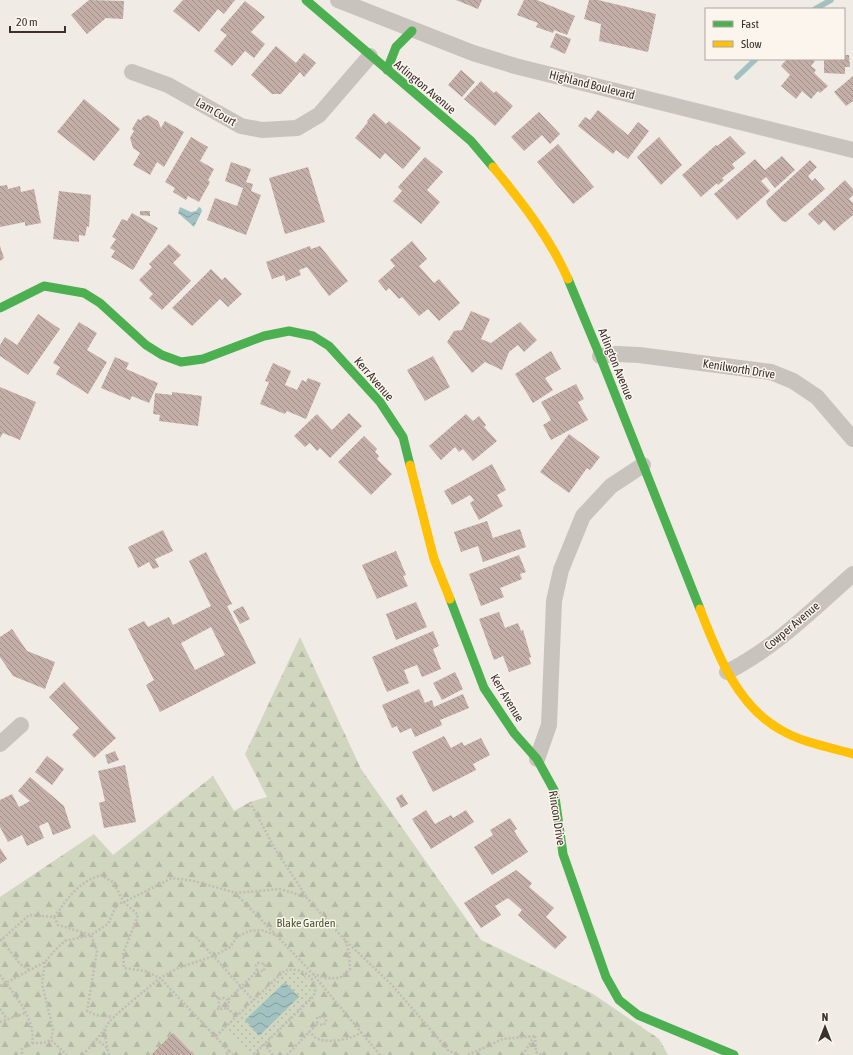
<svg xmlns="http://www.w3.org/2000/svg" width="853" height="1055" viewBox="0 0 853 1055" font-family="'Asap Condensed',sans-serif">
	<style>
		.forest { fill: url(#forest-firs) }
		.park { fill: url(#park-dots) }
		.water { fill: url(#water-waves) }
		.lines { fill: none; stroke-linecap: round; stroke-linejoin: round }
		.stream { stroke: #a1c2c1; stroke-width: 5.5 }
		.building { fill: url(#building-back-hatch); fill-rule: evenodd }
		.path { stroke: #c2bbb6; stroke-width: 2.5; stroke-dasharray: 2 2; stroke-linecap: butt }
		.street { stroke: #c9c3be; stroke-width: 16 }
		.fast { stroke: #4caf50; stroke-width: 9 }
		.slow { stroke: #ffc107; stroke-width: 9 }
		.labels { text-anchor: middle; stroke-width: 3; stroke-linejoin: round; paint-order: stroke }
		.street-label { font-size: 12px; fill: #3b302b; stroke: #fbf5ee }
		.park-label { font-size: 12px; fill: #4a5a2e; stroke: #fbf5ee }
	</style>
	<defs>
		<pattern id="forest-firs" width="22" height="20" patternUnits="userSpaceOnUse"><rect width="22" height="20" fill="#d1d6bf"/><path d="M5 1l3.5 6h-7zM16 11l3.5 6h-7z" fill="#b4b8a4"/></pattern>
		<pattern id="park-dots" width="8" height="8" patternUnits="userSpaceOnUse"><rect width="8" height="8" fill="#d1d6bf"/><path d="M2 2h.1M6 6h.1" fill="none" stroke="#b4b8a4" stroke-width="1.8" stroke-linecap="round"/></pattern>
		<pattern id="water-waves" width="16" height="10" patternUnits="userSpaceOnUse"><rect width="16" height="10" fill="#a1c2c1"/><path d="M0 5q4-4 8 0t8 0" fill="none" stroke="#849e9d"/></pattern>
		<pattern id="building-back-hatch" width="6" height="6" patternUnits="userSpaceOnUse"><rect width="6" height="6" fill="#c3afa7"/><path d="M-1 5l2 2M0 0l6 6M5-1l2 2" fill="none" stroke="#a08f88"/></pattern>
	</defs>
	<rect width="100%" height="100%" fill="#f0ebe5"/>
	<path class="forest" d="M300 637 361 769 481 940 593 994 659 1039 668 1055H0V897L94 834 113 855 213 776 234 811 250 802 267 797 245 754Z"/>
	<path class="park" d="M284 971 288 975C300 967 313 982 310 994L313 997 253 1055H250L224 1028Z"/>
	<path class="water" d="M180 207 191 212 196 211 199 207 201 208 202 211 194 227 178 213Z
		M285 982 299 997 259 1036 245 1020Z"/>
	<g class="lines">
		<path class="stream" d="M815 9 831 0
			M737 77 756 59"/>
	</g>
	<path class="building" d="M89 0 124 1 123 19 106 18 87 34 71 15Z
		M183 0H235L224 14 218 9 199 32 173 11Z
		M456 0H482L478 9Z
		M524 0H537L575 16 567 35 554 30 553 33 536 27 538 23 517 15Z
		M589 0H598L656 14 648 52 599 41 601 24 584 19Z
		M245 1 265 17 251 32 265 44 254 58 245 51 232 66 214 51 227 35 220 30Z
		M556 33 571 39 565 54 550 47Z
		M276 46 296 63 304 53 316 63 304 77 300 72 281 94H272L251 75Z
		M844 55H849L850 67H845V74L824 73V59H844Z
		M787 59H812L815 61 811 66 816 70 814 73 828 86 820 93 818 91 811 99 802 91 796 99 781 86 790 75 781 66Z
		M461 70 475 82 462 97 448 85Z
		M853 76V101L846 106 834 92Z
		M481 81 494 93 496 91 513 106 495 126 464 99Z
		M84 99 120 129 94 161 57 132Z
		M598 110 628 135 638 122 649 131 628 159 616 150 613 154 578 126 585 117 590 120Z
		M539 112 560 134 550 144 542 135 524 151 511 137Z
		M374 113 386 124 389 121 421 148 403 169 385 153 380 159 355 138 368 122 367 121Z
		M148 115 158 121 161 128 165 121 184 132 164 167 157 162 150 175 133 165 140 153 133 148 130 138 134 131 132 129 138 119 141 120 143 117Z
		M730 136 746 153 732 164 735 168 722 178 724 180 718 185 717 183 701 197 682 175 716 145 717 146Z
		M191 137 208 147 200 161 214 169 208 180 210 182 199 202 188 196 186 200 173 192 175 188 165 182Z
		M659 137 682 165 661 185 637 157Z
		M558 144 594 187 573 204 537 162Z
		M782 156 795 170 775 188 766 177 761 181 770 191 737 220 714 194 755 159 765 170Z
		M425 157 443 172 427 190 440 202 421 224 393 201 402 191 398 187Z
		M810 160 817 167 808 176 812 181 815 178 825 189 786 222 782 221 768 206 766 201Z
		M231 162 251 169 246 182 253 184 251 191 261 195 246 235 207 220 215 198 237 206 243 188 225 181Z
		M308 167 325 222 285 234 269 178Z
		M845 180 853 189V195L849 199 853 203V215L834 231 824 220 819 225 808 214Z
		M7 185 8 189 20 186 21 192 34 189 41 223 25 226V222L0 227V186Z
		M59 191 91 195 89 227 87 226 85 236 79 235V242L53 239Z
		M140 211H150V216L140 215Z
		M132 213 158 228 133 270 111 257 115 251 110 248 116 239 112 237 122 219 127 221Z
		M412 241 427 259 419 266 434 283 439 279 460 303 439 321 428 309 419 316 402 297 399 299 389 288 386 291 378 281 395 266 390 260Z
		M169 244 181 255 173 263 191 281 162 310 149 298 153 294 139 280 152 267 149 264Z
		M0 246 4 258 0 261Z
		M310 246 311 249 320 246 348 281 329 296 307 267 299 270 301 275 286 281 284 275 272 279 266 262Z
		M211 269 222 280 225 277 242 294 228 307 220 299 192 326 172 308Z
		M471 311 490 319 481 339 491 343 520 322 537 340 524 352 518 345 509 352 502 370 485 362 472 373 447 342 454 331 462 330Z
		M38 314 60 329 28 375 0 356V345L5 337 17 345Z
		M79 322 97 333 87 350 107 362 88 394 56 374 60 367 53 363Z
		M551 351 561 369 545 378 553 390 533 403 515 374Z
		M433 356 450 387 425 401 407 370Z
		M115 357 129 363 126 369 158 383 149 403 132 396 130 400 101 388Z
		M273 363 291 371 285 385 297 390 302 380 306 382 308 378 321 383 306 419 287 411 285 414 260 404 269 382 265 381Z
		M576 384 584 399 578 402 588 420 551 440 543 425 551 420 541 402Z
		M0 387 36 402 20 440 3 433 0 438Z
		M172 392 202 396 198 426 159 421 160 415 153 414 155 393 172 395Z
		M349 413 362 426 330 458 320 448 317 451 310 443 305 447 294 436 317 414 332 430Z
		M466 414 473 421 479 416 486 425 484 427 497 441 473 461 463 449 459 452 455 447 441 460 429 446Z
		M569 434 600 457 590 470 587 468 569 493 540 472Z
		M364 436 377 449 375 452 379 456 377 459 392 474 371 495 338 462Z
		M492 464 506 490 497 495 503 506 479 520 470 503 474 500 470 495 452 505 444 491Z
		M487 521 493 538 520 529 526 547 483 562 478 546 461 552 454 532Z
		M163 530 173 551 155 559 159 567 153 569 149 562 138 568 128 547Z
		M396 551 406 575 403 576 408 586 377 599 362 565Z
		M206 552 232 604 227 606 256 663 160 712 146 685 154 680 128 629 144 621 148 627 169 617 173 625 211 606 189 561ZM211 627 225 655 195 670 181 643Z
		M519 555 526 572 520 574 522 579 500 588 504 597 481 606 469 574Z
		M416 602 427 627 396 640 386 614Z
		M243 606 250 619 240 624 233 611Z
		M499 612 505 628 518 623 521 631 523 630 531 657 529 658 531 664 509 672 503 656 494 660 479 619Z
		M12 629 27 651 55 662 45 689 13 676 0 657V637Z
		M433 631 439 646 433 649 441 669 422 677 417 665 404 670 409 683 387 692 372 657Z
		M455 672 463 689 442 700 433 683Z
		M64 682 116 738 94 758 72 735 79 728 49 697Z
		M419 689 425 703 432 700 434 707 463 694 469 708 440 720 442 725 415 737 411 728 400 733 397 726 392 728 382 705Z
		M444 736 451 748 462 742 464 746 481 738 490 755 473 764 476 770 433 792 412 752Z
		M115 751 119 760 108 764 105 755Z
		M47 756 64 769 52 785 35 772Z
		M125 765 136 822 104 828 99 803 105 801 98 771Z
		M30 777 64 806 71 828 53 835 48 822 39 826 44 838 27 846 22 835 8 842 0 827V800L12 794 19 807 30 801 18 791Z
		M402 794 408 804 401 808 396 798Z
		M426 810 435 824 451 815 453 818 466 810 474 822 431 849 412 819Z
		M510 818 517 829 514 831 528 852 492 875 474 847 493 835 490 830Z
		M0 848 7 859 0 864Z
		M516 870 532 883 529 887 554 908 546 917 567 937 555 949 518 915 522 910 508 898 495 906 501 915 481 928 464 903Z
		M173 1033 194 1055H151Z"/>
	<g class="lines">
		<path class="path" d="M250 802 275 849 306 896
			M236 894 276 935
			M54 917 58 925 91 935 97 951 87 1011 96 1015 112 1017
			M196 937 253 1000
			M1 939 20 964 29 970
			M0 941 29 915 54 917C69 897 77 883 101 875L113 882 124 902 172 878 194 881 236 893 280 889 306 897 344 939 392 985 449 1051 459 1055
			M45 962 42 984 53 1029 51 1040 67 1055
			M313 974 326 978H340L350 969 349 952 345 940
			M0 975C13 993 37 1020 32 1043L22 1049V1055
			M0 986 45 962 55 950 65 941 91 935 108 924 117 904 124 902 138 915 123 954 124 968 145 971 160 978 178 968 214 956 230 947 237 937 249 931 261 930 276 935 312 973 380 1055
			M214 994 219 999
			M228 1000 224 998 219 999V1008L222 1009 227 1008 229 1004 228 1000 257 971H264L265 964 258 963 256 965 257 971
			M227 1008 236 1016
			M0 1009 7 1019
			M214 1012 219 1008
			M0 1022 25 1013
			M309 1031C311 1033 314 1037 316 1038 326 1044 354 1039 361 1032
			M216 1036 284 971C300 965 322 979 313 997L253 1055
			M535 1036 536 1052 542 1055
			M96 1039 107 1048
			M32 1043H43L51 1040
			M264 1044 273 1055
			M229 1051 233 1055
			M83 1055 106 1028
			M109 1055C107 1047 104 1035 106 1027 110 1017 150 987 160 978L229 1051 225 1055
			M287 1055 317 1024V1017H324L326 1021 324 1025 317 1024
			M468 1055 503 1039 535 1036
			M523 1055 534 1036"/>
		<path class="street" d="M338 0 473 53 515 66 853 150
			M132 72 168 85 241 126 262 130 297 128 319 115 370 56
			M600 356 617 354 639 355 771 372 793 381 817 397 853 439
			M727 672C775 648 813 609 853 574
			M0 744 21 725
			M537 759 549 725 554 601 561 570 583 516 611 486 643 465"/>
		<path class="fast" d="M306 0 471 141 493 167
			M387 70 396 47 412 31
			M568 279 600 356 700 609
			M0 308 44 286 84 293 100 303 146 345 162 355 181 362 203 359 264 336 289 331 313 336 329 346 380 402 403 437 410 465
			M450 599 484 688 514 733 537 759 554 790 563 854 606 977 619 1000 638 1015 734 1055"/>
		<path class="slow" d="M493 167C521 201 550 238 568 279
			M410 465 434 559 450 599
			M700 609C717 653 737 706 781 730 803 743 829 747 853 754"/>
	</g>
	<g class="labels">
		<g class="street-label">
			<text transform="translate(592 85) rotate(14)" y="4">Highland Boulevard</text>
			<text transform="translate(425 87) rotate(40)" y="4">Arlington Avenue</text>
			<text transform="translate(216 112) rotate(30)" y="4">Lam Court</text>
			<text transform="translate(616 364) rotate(68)" y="4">Arlington Avenue</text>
			<text transform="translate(739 369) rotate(9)" y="4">Kenilworth Drive</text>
			<text transform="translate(374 379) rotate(49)" y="4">Kerr Avenue</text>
			<text transform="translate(792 626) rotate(-40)" y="4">Cowper Avenue</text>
			<text transform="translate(507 698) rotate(59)" y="4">Kerr Avenue</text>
			<text transform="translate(557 818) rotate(81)" y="4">Rincon Drive</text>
		</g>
		<g class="park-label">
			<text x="306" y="927">Blake Garden</text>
		</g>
	</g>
	<rect x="705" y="8" width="140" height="52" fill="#fbf5ee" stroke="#aea6a0"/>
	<rect x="713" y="21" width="20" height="6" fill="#4caf50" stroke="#aea6a0"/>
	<text x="741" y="28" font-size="12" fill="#3b302b">Fast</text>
	<rect x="713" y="41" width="20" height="6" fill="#ffc107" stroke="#aea6a0"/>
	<text x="741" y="48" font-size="12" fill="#3b302b">Slow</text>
	<g transform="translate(825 1027)" stroke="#fbf5ee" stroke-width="3" paint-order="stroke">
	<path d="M0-3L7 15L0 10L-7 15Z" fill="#3b302b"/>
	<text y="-6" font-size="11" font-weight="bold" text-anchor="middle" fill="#3b302b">N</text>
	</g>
	<path d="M10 26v6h55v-6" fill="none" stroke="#3b302b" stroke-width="2"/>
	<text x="16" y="26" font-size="12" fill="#3b302b" stroke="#fbf5ee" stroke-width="3" paint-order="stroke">20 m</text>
</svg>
